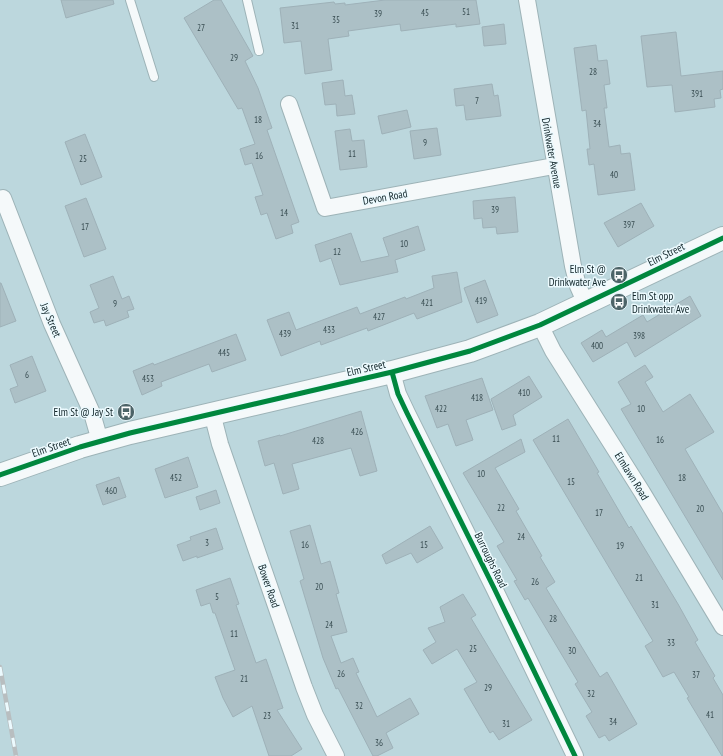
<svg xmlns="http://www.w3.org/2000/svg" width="723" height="756" viewBox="0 0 723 756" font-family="'PT Sans Narrow',sans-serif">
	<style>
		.building { fill: #acc0c6; stroke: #9eb1b8 }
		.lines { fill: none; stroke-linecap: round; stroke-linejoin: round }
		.lane-casing { stroke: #9db3b7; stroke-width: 10 }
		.street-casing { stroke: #9db3b7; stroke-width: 18 }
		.secondary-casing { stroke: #9db3b7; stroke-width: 24 }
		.lane { stroke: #f5f9fa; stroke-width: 8 }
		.street { stroke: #f5f9fa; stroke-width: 16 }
		.secondary { stroke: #f5f9fa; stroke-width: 22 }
		.rail-casing { stroke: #b8bec0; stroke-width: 4.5 }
		.rail { stroke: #ecfafe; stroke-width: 3; stroke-dasharray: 9; stroke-linecap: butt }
		.cycleway-casing { stroke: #ecfafe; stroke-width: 8 }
		.cycleway { stroke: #00873e; stroke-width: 5 }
		.labels { text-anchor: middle; stroke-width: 3; stroke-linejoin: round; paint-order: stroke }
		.number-label { font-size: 9px; fill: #384c51 }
		.street-label { font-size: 11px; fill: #102428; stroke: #ecfafe }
		.poi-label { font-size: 11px; fill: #102428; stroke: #ecfafe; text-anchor: end }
	</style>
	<rect width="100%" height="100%" fill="#bcd7dd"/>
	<path class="building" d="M61 0H113L114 4 66 18Z
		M214 0H221L253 56 245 61 258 88 272 128 267 130 299 222 291 225 293 233 276 239 267 213 261 215 255 197 263 195 252 163 245 165 240 149 255 144 242 108 238 109 184 18Z
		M385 0H476L480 24 456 27V24L401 31 400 24 348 31 349 36 328 39 332 70 305 74 301 41 284 43 280 8 334 2 335 4 345 3V5Z
		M504 24 506 44 484 46 482 27Z
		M676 32 681 76 723 71V89L720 90 721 98 714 99 715 107 675 112 672 85 647 87 641 36Z
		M596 45 598 61 607 60 610 84 604 85 607 108H604L609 147 620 145 621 154 630 153 635 190 598 195 594 164 589 165 587 149H590L586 110 582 111 574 48Z
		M343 80 345 96 352 95 355 114 337 116 336 104 325 105 322 83Z
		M492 84 494 96 498 95 501 116 466 120 464 105 456 106 454 89Z
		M407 110 411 127 382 134 378 116Z
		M437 128 441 155 414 159 410 131Z
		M350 129 352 141 364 140 367 167 340 170 335 131Z
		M85 134 102 177 81 185 65 142Z
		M515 197 518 232 497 234 496 227 483 228 482 218 474 219 473 201Z
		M86 198 106 249 84 257 65 206Z
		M641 203 654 226 618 247 604 223Z
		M418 226 425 250 395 260 398 272 340 285 331 258 320 262 315 245 351 233 361 262 389 256 383 238Z
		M457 272 462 302 417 319 414 313 368 331 367 328 321 345 320 341 281 356 267 320 289 312 296 330 357 307 360 314 405 297 406 299 434 288 432 276Z
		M113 276 122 299 129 296 134 309 127 311 129 317 106 326 104 320 94 323 90 312 99 308 90 285Z
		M485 280 498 315 477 323 464 288Z
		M0 283H1L16 321 0 327Z
		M690 296 701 316 635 357 627 342 593 362 581 343 602 330 606 337 643 315 647 322Z
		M236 334 246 360 212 372 209 364 161 382 162 386 142 395 133 371 153 363 154 365Z
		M32 356 46 391 15 403 10 389 18 386 10 365Z
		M645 365 653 377 645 382 663 412 690 394 714 432 685 449 723 514V580L621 409 631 404 618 382Z
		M529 376 542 397 513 415 516 425 502 430 491 399Z
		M482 378 493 410 466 420 473 440 456 446 448 424 437 428 425 396Z
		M361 411 377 471 360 476 351 448 292 464 299 489 283 494 274 463 265 466 258 441 280 435V436Z
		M568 419 599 472 597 473 629 528 631 526 678 604 698 640 695 642 715 676 713 678 723 695V756H722L687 698 689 697 674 672 663 677 645 646 653 641 533 440Z
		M521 439 525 452 495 468 519 509 516 511 542 556 540 557 555 582 546 588 600 677 607 672 637 724 609 741 605 735 599 738 586 716 592 712 575 684 578 682 528 598 525 600 514 581 517 580 497 546 504 542 463 473Z
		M188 457 198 487 165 498 155 469Z
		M119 477 126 497 103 505 96 485Z
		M216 490 220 503 200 510 196 497Z
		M310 525 321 564 330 561 339 593 336 594 347 632 331 636 341 663 353 658 359 672 356 673 377 717 410 698 419 714 386 733 393 748 377 756H373L338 688 336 689 323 658 300 581 304 579 290 531Z
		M430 526 443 548 417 563 411 553 386 564 382 555Z
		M216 528 223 549 197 558V556L183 561 177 545 191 540 190 537Z
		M230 578 239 604 236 605 256 663 266 659 283 708 277 710 302 749 291 756H269L252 706 233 717 223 698 215 677 235 670 215 613H213L210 603 201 606 196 590Z
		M463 594 476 615 471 618 532 720 499 740 493 731 490 733 464 689 477 682 457 649 432 664 423 650 436 642 428 628 445 622 440 607Z"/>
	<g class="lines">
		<defs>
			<path id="lane" d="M130 0 154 77
				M247 0 259 51"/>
			<path id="street" d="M527 0 573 266 578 286 586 304
				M289 104 325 208 554 166
				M3 198 52 324 92 413 100 441
				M540 325 553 351 642 492 723 627
				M392 372 398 394 407 413 494 588 575 756
				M212 413 220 444 304 687 315 715 336 756"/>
			<path id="secondary" d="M0 475 80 447 130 433 392 372 470 351 540 325 723 238"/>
		</defs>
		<use href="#lane" class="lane-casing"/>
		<use href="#street" class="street-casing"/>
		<use href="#secondary" class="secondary-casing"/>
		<use href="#lane" class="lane"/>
		<use href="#street" class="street"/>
		<use href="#secondary" class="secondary"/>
		<defs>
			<path id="rail" d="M0 667 16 756"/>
		</defs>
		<use href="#rail" class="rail-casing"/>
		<use href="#rail" class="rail"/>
		<defs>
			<path id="cycleway" d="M392 372 398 394 407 413 494 588 575 756
				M0 475 80 447 130 433 392 372 470 351 540 325 723 238"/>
		</defs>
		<use href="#cycleway" class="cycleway-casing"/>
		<use href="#cycleway" class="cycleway"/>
	</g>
	<defs>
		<symbol id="bus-disc" viewBox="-11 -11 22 22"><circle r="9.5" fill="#4c6367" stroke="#ecfafe"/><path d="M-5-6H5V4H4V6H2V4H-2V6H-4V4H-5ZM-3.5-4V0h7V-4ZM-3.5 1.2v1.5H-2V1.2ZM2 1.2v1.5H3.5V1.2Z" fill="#fff"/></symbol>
	</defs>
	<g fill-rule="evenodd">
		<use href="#bus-disc" x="609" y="265" width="20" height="20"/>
		<use href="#bus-disc" x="609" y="292" width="20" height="20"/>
		<use href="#bus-disc" x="116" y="402" width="20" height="20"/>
	</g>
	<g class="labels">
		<g class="number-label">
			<text x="466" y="15">51</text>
			<text x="425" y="16">45</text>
			<text x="378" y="17">39</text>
			<text x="336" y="23">35</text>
			<text x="295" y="29">31</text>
			<text x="201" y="31">27</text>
			<text x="234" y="61">29</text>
			<text x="593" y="75">28</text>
			<text x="697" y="97">391</text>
			<text x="477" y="104">7</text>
			<text x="258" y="123">18</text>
			<text x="597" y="127">34</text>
			<text x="425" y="146">9</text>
			<text x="352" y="157">11</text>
			<text x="259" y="159">16</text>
			<text x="83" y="162">25</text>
			<text x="614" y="178">40</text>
			<text x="495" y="213">39</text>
			<text x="284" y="216">14</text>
			<text x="629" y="228">397</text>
			<text x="85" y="230">17</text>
			<text x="404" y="247">10</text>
			<text x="337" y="255">12</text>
			<text x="481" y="304">419</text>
			<text x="427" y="306">421</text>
			<text x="115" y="307">9</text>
			<text x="379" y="320">427</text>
			<text x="329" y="333">433</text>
			<text x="285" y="337">439</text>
			<text x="639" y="339">398</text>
			<text x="597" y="349">400</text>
			<text x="224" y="356">445</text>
			<text x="27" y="378">6</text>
			<text x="148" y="382">453</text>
			<text x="524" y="396">410</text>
			<text x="477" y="401">418</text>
			<text x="441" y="412">422</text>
			<text x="641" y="412">10</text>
			<text x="357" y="435">426</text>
			<text x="556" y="442">11</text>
			<text x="660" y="443">16</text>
			<text x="318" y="444">428</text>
			<text x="481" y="477">10</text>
			<text x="176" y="481">452</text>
			<text x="682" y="481">18</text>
			<text x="571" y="485">15</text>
			<text x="111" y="494">460</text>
			<text x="501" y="511">22</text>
			<text x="700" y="512">20</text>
			<text x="599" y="516">17</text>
			<text x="521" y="540">24</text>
			<text x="207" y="546">3</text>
			<text x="305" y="548">16</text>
			<text x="424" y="548">15</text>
			<text x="620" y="549">19</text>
			<text x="639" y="581">21</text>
			<text x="535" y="585">26</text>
			<text x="319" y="590">20</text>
			<text x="217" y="600">5</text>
			<text x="655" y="608">31</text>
			<text x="553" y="622">28</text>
			<text x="329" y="628">24</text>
			<text x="234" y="637">11</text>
			<text x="671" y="646">33</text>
			<text x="473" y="652">25</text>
			<text x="572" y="654">30</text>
			<text x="341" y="677">26</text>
			<text x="696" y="678">37</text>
			<text x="244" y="682">21</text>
			<text x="488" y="691">29</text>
			<text x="591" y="697">32</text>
			<text x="359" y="709">32</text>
			<text x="710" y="718">41</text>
			<text x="267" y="719">23</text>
			<text x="613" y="725">34</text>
			<text x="506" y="727">31</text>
			<text x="379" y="746">36</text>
		</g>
		<g class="street-label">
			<text transform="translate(552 153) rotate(80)" y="4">Drinkwater Avenue</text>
			<text transform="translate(385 197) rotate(-10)" y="4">Devon Road</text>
			<text transform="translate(666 254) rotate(-26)" y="4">Elm Street</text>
			<text transform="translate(51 320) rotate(67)" y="4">Jay Street</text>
			<text transform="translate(366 368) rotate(-13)" y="4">Elm Street</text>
			<text transform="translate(51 447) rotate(-19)" y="4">Elm Street</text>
			<text transform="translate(632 476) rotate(58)" y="4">Elmlawn Road</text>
			<text transform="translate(491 560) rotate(64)" y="4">Burroughs Road</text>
			<text transform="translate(269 586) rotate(71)" y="4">Bower Road</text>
		</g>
		<g class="poi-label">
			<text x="606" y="273">Elm St @<tspan x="606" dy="13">Drinkwater Ave</tspan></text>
			<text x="632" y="300" text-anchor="start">Elm St opp<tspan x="632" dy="13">Drinkwater Ave</tspan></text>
			<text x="113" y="416">Elm St @ Jay St</text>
		</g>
	</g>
</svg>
